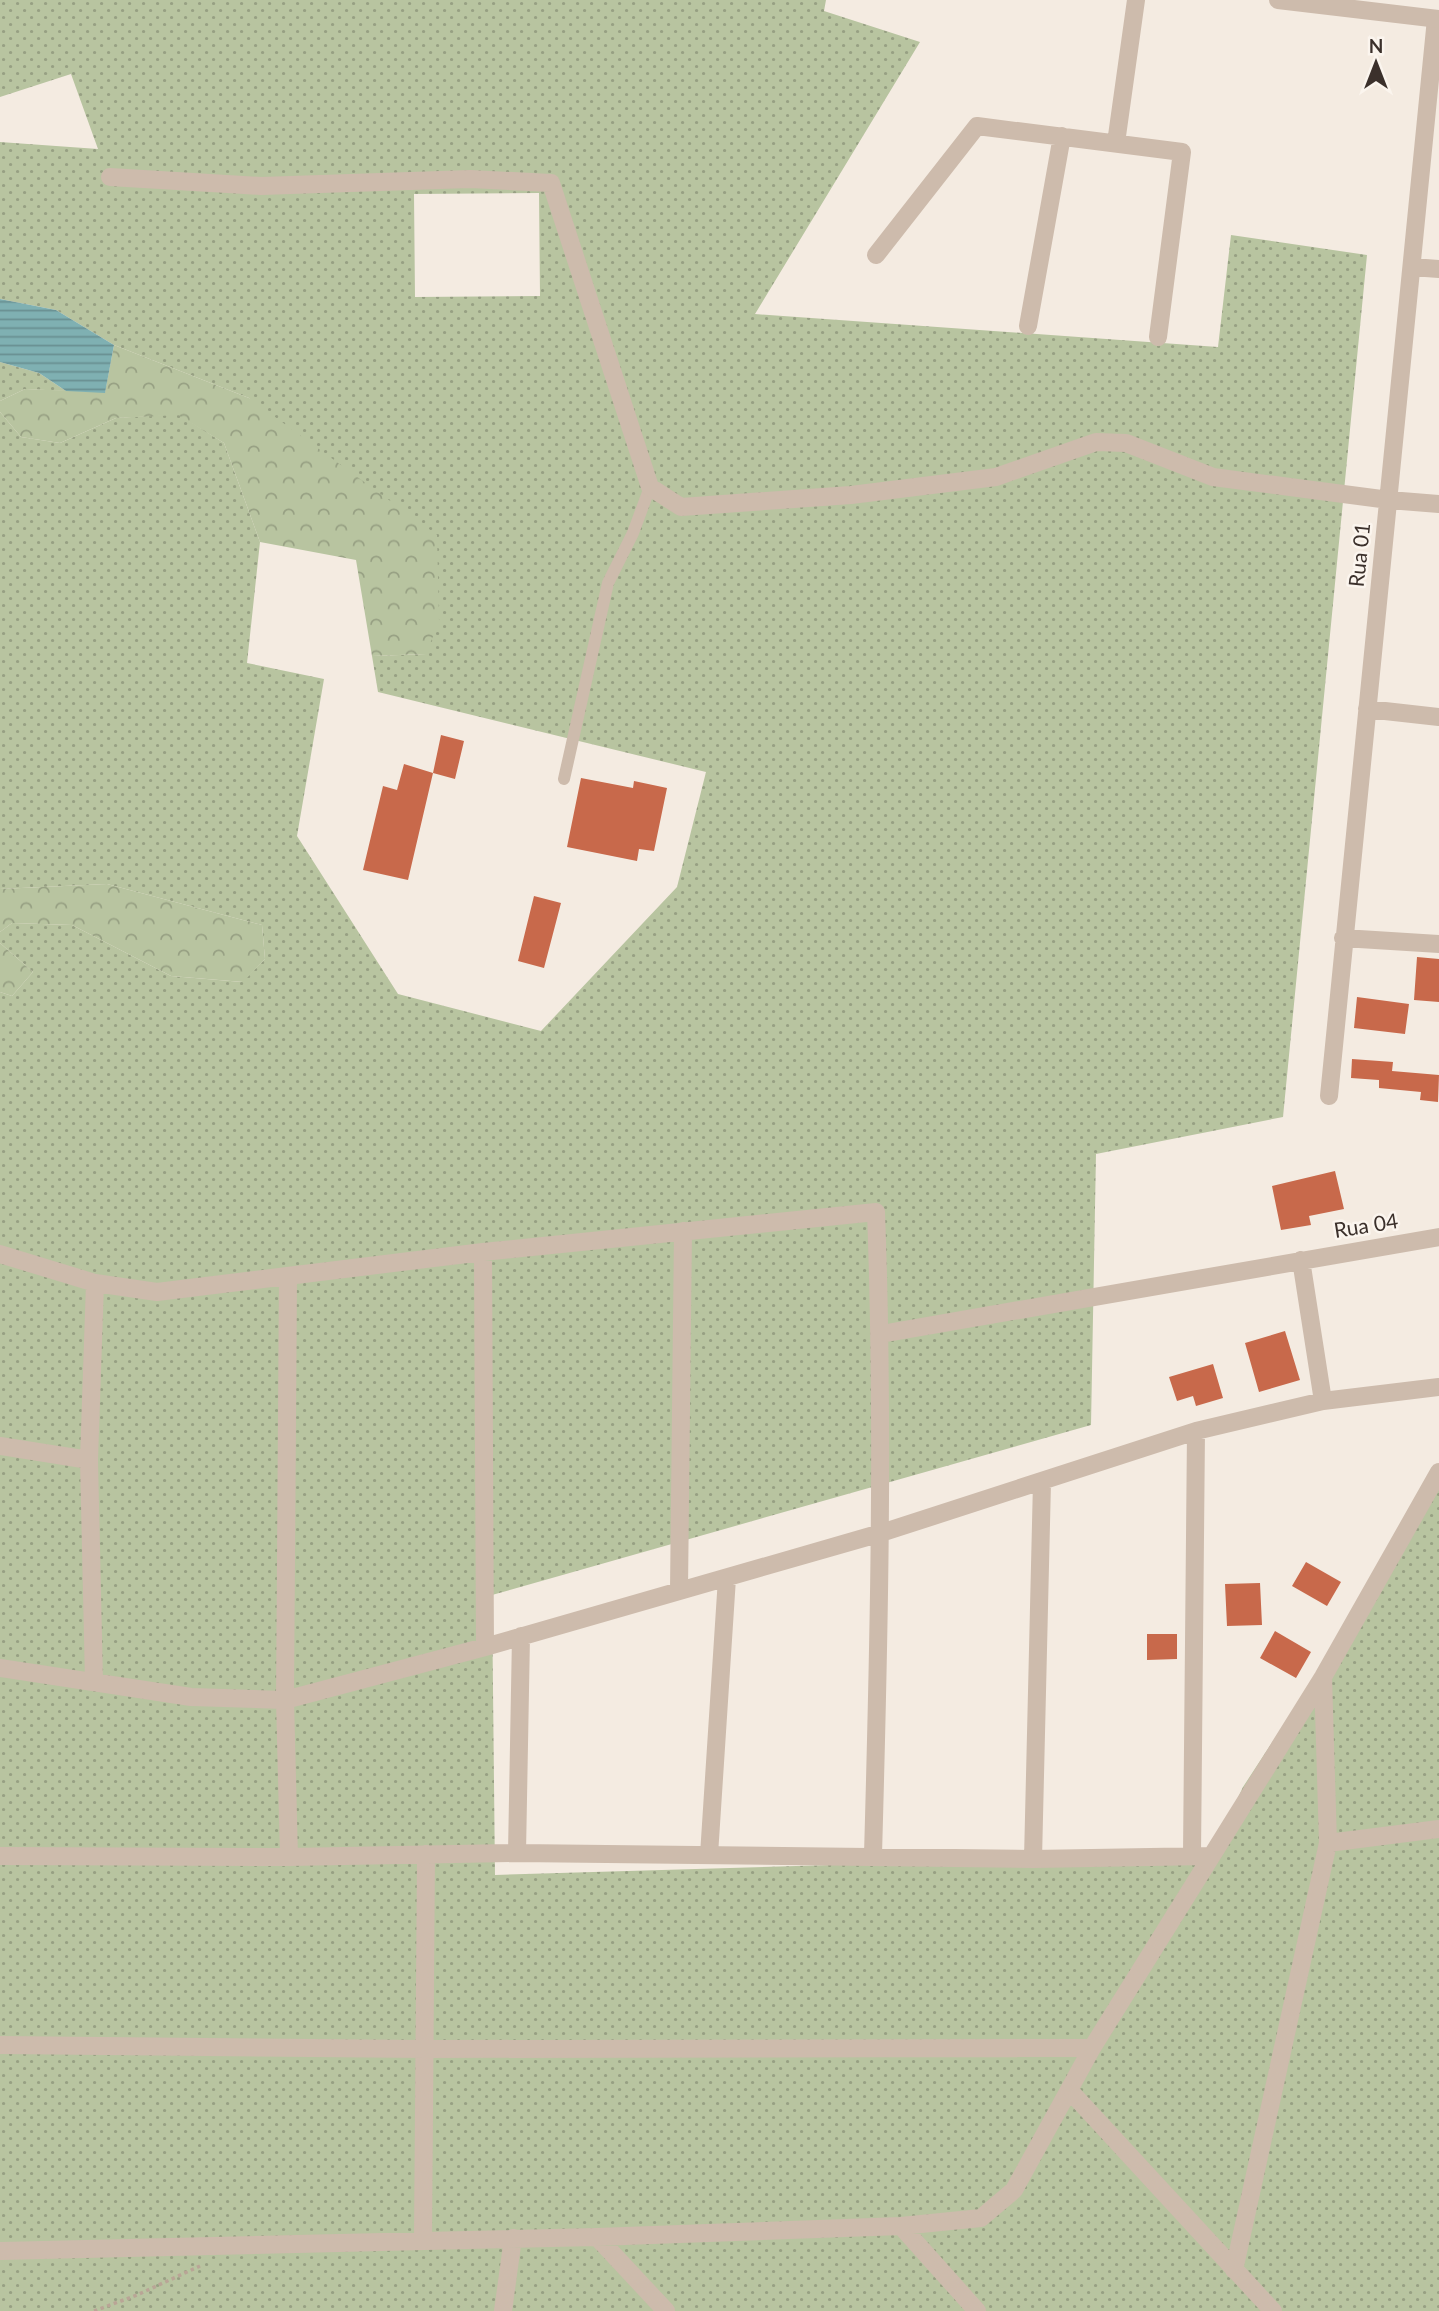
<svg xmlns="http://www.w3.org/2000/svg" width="1439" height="2311" viewBox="0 0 1439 2311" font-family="Lato,sans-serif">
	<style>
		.grass { fill: url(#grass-dots); fill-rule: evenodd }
		.forest { fill: url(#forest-crowns) }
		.water { fill: url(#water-rules) }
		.building { fill: #c8694b }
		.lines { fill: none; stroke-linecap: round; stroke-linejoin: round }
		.path { stroke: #b9a596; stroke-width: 3.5; stroke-dasharray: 3.5 3.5; stroke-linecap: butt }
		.service { stroke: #cdbbac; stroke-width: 12 }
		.minor { stroke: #cdbbac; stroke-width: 18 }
		.tertiary { stroke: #cdbbac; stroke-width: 18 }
		.labels { text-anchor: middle; stroke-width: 5; stroke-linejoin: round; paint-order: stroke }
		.street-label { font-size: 21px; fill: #3b302b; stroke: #fbf5ee }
	</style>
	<defs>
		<pattern id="grass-dots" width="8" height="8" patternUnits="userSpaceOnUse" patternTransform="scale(1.75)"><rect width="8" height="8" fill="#b8c4a0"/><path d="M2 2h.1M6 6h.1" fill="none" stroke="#97a083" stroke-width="1.8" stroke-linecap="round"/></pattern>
		<pattern id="forest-crowns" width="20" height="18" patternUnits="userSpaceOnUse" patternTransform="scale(1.75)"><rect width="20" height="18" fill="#b8c4a0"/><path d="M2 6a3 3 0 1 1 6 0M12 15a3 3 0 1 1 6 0" fill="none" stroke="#97a083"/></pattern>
		<pattern id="water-rules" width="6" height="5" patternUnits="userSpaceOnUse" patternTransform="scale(1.75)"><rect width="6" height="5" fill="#7fb0b2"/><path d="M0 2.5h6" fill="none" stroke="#699091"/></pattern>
	</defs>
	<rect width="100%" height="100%" fill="#f4ebe1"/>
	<path class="grass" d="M0 0H826L824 11 920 42 755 314 1218 347 1231 235 1367 255 1283 1117 1096 1154 1091 1425 492 1595 495 1875 1200 1854 1209 1858 1243 1787 1439 1487V2311H0V992L12 996 33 972 0 943V932L12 923 72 925 171 976 242 982 265 959 262 925 107 884 0 889V412L21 437 60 443 116 418 178 414 224 443 260 542 247 663 324 679 297 836 398 994 541 1031 677 887 706 772 378 692 372 656 426 654 249 398 114 345 56 310 0 299V142L98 149 71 74 0 97ZM539 193 540 296 415 297 414 194Z
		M0 362 39 373 66 391 25 389 0 401Z"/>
	<path class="forest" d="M114 345 249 398 437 535 439 621 426 654 372 656 356 560 260 542 224 443 178 415 116 418 60 443 21 437 0 412V401L25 389 105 392Z
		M107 884 262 925 265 959 243 982 171 976 72 925 12 923 0 932V889Z
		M0 943 33 972 12 996 0 992Z"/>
	<path class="water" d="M0 299 56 310 114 345 105 393 66 391 39 373 0 362Z"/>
	<path class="building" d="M441 735 464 741 455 779 433 773Z
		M404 764 433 773 408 880 363 870 383 786 397 790Z
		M581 778 633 788 634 781 667 788 654 851 639 849 637 861 567 847Z
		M534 896 561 903 544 968 518 961Z
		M1417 957 1439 959V1002L1414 1000Z
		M1357 997 1409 1004 1405 1034 1354 1028Z
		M1352 1059 1393 1062 1392 1071 1439 1075 1438 1102 1420 1100 1421 1092 1379 1088V1080L1351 1078Z
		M1335 1171 1344 1209 1309 1216 1311 1225 1281 1230 1272 1186Z
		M1285 1331 1300 1380 1259 1392 1245 1343Z
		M1213 1364 1223 1398 1196 1406 1193 1396 1177 1401 1169 1377Z
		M1306 1562 1341 1582 1327 1606 1292 1586Z
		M1260 1583 1262 1625 1227 1626 1225 1584Z
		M1275 1631 1311 1652 1296 1678 1260 1658Z
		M1147 1634H1177V1659L1147 1660Z"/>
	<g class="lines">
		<path class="path" d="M94 2311 137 2295 200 2266"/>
		<path class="service" d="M564 779 608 583 633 533 650 487"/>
		<path class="minor" d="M1116 143 1136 0
			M110 177 261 186 470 179 551 183 650 487 681 507 851 495 996 477 1096 442 1126 443 1213 477 1389 500 1439 504
			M876 255 977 126 1182 152 1158 337
			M1412 267 1439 269
			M1028 326 1062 136
			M1367 709 1439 717
			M1343 938 1439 944
			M1329 1096 1436 19
			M483 1252 485 1647
			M0 1254 95 1283 157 1292 483 1252 876 1212C884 1427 879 1641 873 1855
			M1301 1260 1323 1401
			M288 1276 285 1700 289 1857
			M881 1334 1439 1237
			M0 1446 89 1460
			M679 1590 683 1231
			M0 1668 191 1697 285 1700 485 1647 881 1533 1196 1431 1323 1401 1439 1387
			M94 1681 89 1460 95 1283
			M1328 1843 1439 1829
			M517 1853 521 1636
			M709 1855 727 1578
			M1192 1855 1196 1431
			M0 1856 289 1857 517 1853 1033 1859 1209 1856
			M1033 1859 1042 1482
			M0 2045 426 2049 1092 2048
			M1071 2092 1273 2311
			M901 2226 977 2311
			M597 2237 666 2311
			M423 2240 426 1854
			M0 2251 597 2237 901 2226 981 2218 1014 2190 1092 2048 1323 1677 1439 1472
			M1234 2270 1328 1843 1323 1677
			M503 2311 513 2238"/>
		<path class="tertiary" d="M1278 0 1439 19"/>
	</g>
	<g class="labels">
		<g class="street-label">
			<text transform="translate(1360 555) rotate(-84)" y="7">Rua 01</text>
			<text transform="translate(1366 1226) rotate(-9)" y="7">Rua 04</text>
		</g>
	</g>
	<g transform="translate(1376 63)" stroke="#fbf5ee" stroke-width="5" paint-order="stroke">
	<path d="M0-5L12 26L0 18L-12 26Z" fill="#3b302b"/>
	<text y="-10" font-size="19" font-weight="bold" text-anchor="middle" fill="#3b302b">N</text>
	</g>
</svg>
